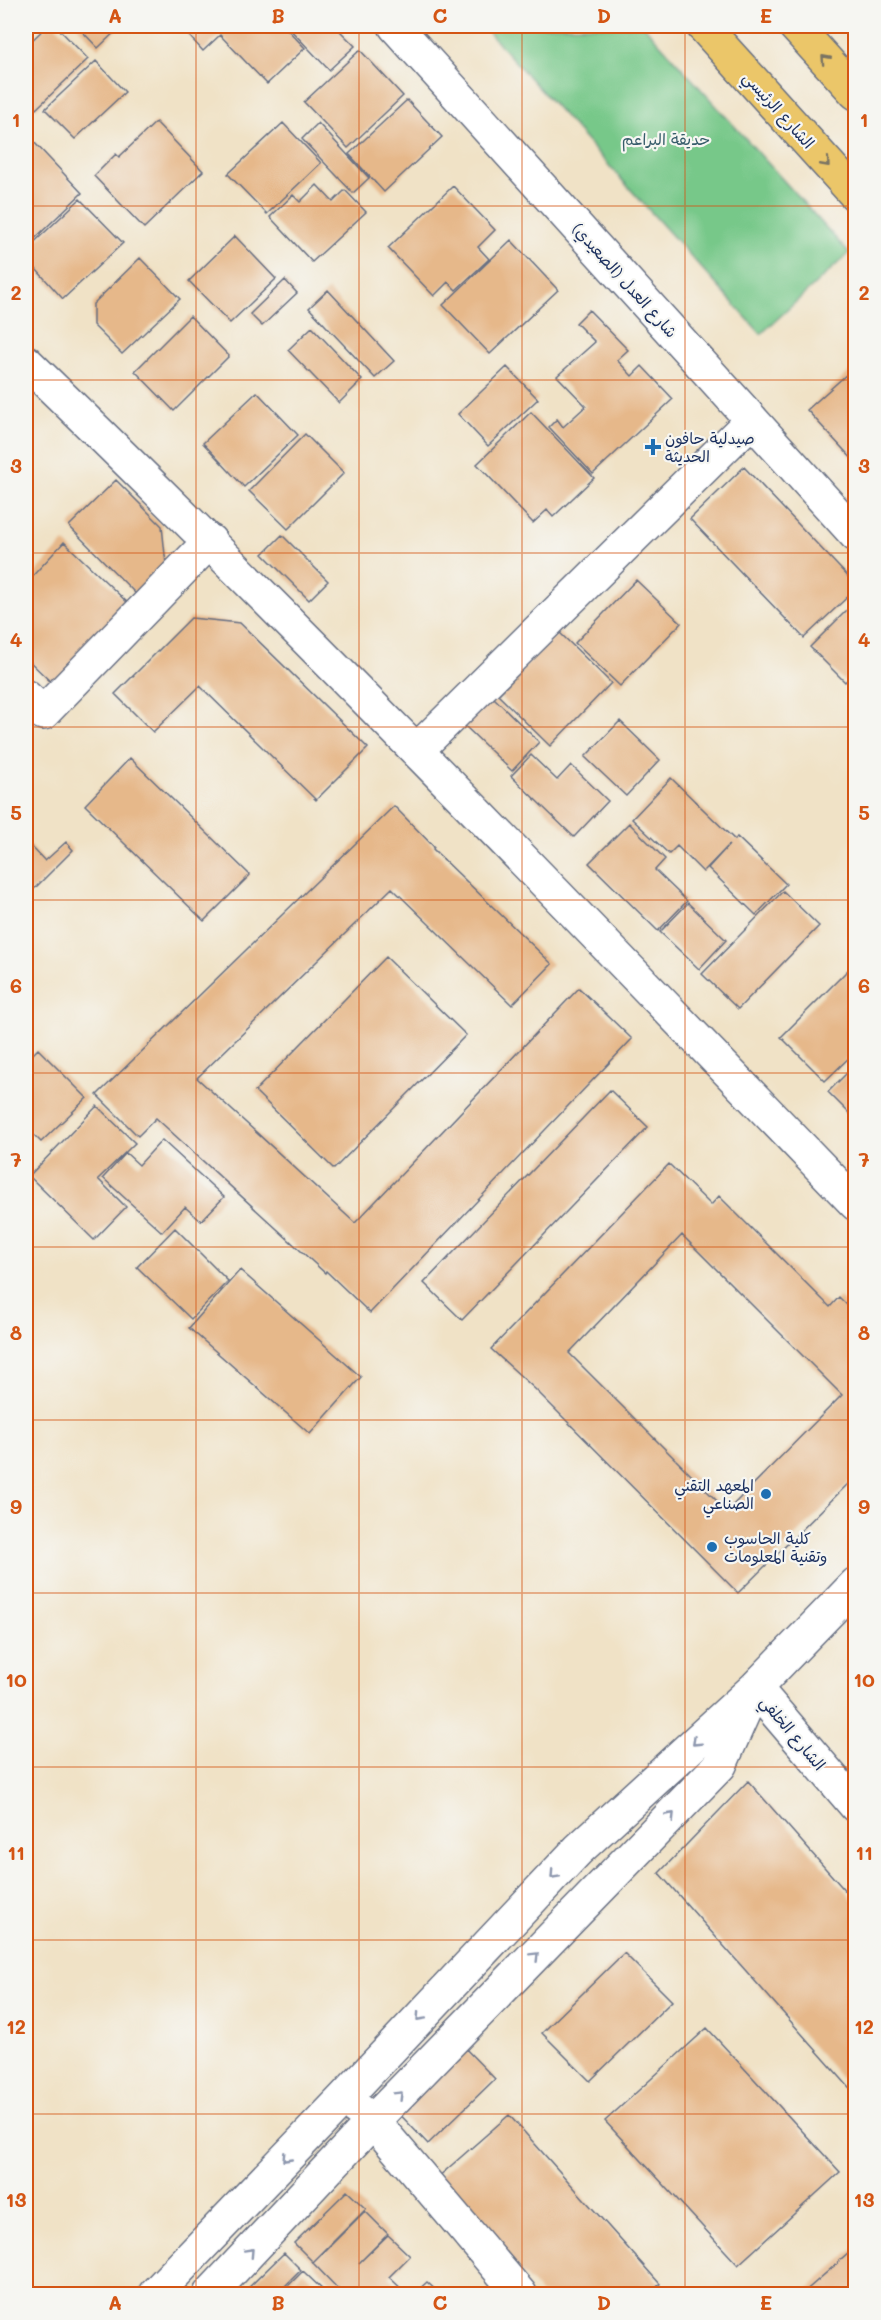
<svg xmlns="http://www.w3.org/2000/svg" width="881" height="2320" viewBox="0 0 881 2320" font-family="Mali,'Playpen Sans Arabic',sans-serif">
	<style>
		.green { fill: #77c889; stroke: #497c74; stroke-width: 1.5 }
		.building { fill: #e6b88a; fill-rule: evenodd }
		.lines { fill: none; stroke-linecap: round; stroke-linejoin: round }
		.minor-casing { stroke: #666e82; stroke-width: 36 }
		.major-casing { stroke: #666e82; stroke-width: 36 }
		.minor { stroke: #fff; stroke-width: 33 }
		.major { stroke: #ebc669; stroke-width: 33 }
		.oneway { stroke: #797363 }
		.oneway2 { stroke: #8d97ae }
		.grid { fill: none; stroke: #d45514; stroke-width: 1.5; stroke-opacity: 0.55 }
		.poi-dot { fill: #1f6fb2; stroke: #f6f6f2; stroke-width: 2 }
		.labels { text-anchor: middle; stroke-width: 4.5; stroke-linejoin: round; paint-order: stroke }
		.street-label { font-size: 16px; fill: #1b2f5e; stroke: #f6f6f2 }
		.park-label { font-size: 16px; fill: #375d6b; stroke: #f6f6f2 }
		.poi-label { font-size: 16px; fill: #1b2f5e; stroke: #f6f6f2; text-anchor: start }
		.neatline { fill: none; stroke: #d45514; stroke-width: 2 }
		.grid-label { font-size: 20px; text-anchor: middle; font-weight: bold; fill: #d45514 }
	</style>
	<rect width="100%" height="100%" fill="#f6f6f2"/>
	<filter id="ink" filterUnits="userSpaceOnUse"><feTurbulence type="fractalNoise" baseFrequency=".0167" numOctaves="2"/><feDisplacementMap in="SourceGraphic" scale="12" xChannelSelector="R" yChannelSelector="G"/><feConvolveMatrix kernelMatrix="1 2 1 2 8 2 1 2 1" color-interpolation-filters="sRGB"/></filter>
	<filter id="wash" filterUnits="userSpaceOnUse"><feTurbulence type="fractalNoise" baseFrequency=".008" numOctaves="4" result="noise"/><feDisplacementMap in="SourceGraphic" scale="24" xChannelSelector="R" yChannelSelector="G"/><feGaussianBlur stdDeviation="1.35" result="paint"/><feColorMatrix in="noise" values="0 0 0 0 0 0 0 0 0 0 0 0 0 0 0 0 0 1.4 0 .05"/><feComposite in="paint" operator="in"/></filter>
	<g filter="url(#wash)">
		<rect width="100%" height="100%" fill="#f0e2c6"/>
		<path class="green" d="M483 26H644L849 253 761 334Z"/>
		<g id="blocks">
			<path class="building" d="M47 26H56L88 59 36 109 26 98V46Z
				M77 26H121L98 48Z
				M182 26H284L305 48 267 84 220 35 203 51 181 27Z
				M287 26H335L355 46 329 70Z
				M360 50 403 96 348 148 304 102Z
				M96 61 125 92 75 139 45 109Z
				M407 100 442 137 384 192 349 154Z
				M156 122 203 171 144 228 94 176 116 154 119 157Z
				M283 123 321 163 267 214 228 174Z
				M318 123 369 178 353 193 302 139Z
				M32 140 82 193 26 247V146Z
				M317 185 333 202 345 190 366 212 312 262 270 217 293 195 300 202Z
				M453 186 495 230 478 247 489 259 456 290 448 282 434 296 388 248Z
				M80 199 123 243 63 299 26 258V250Z
				M235 236 276 279 230 323 189 281Z
				M511 240 558 290 490 354 443 305Z
				M140 258 180 299 122 354 93 325V304Z
				M285 280 297 293 262 326 250 314Z
				M328 290 394 361 375 378 309 308Z
				M589 310 628 350 617 360 632 376 642 366 673 399 593 474 549 427 557 419 563 427 586 406 557 376 595 342 576 323Z
				M190 316 229 356 174 411 135 371Z
				M312 327 362 380 339 403 288 350Z
				M856 366V463L807 410Z
				M507 367 538 399 488 446 458 414Z
				M257 392 298 435 244 487 203 443Z
				M531 412 594 478 553 517 547 510 533 523 477 464Z
				M305 434 344 473 288 529 249 491Z
				M744 467 856 585V589L804 638 690 519Z
				M116 480 162 526 166 565 136 594 69 526Z
				M282 535 328 581 309 600 263 554Z
				M64 542 130 605 54 685 26 658V583Z
				M636 580 681 623 620 686 575 643Z
				M856 601V671L845 682 810 647Z
				M191 618 240 623 368 748 316 800 200 686 153 732 115 694Z
				M559 632 611 683 550 746 498 695Z
				M493 697 539 742 512 771 465 726Z
				M620 721 660 760 626 796 585 757Z
				M531 755 557 780 571 765 608 801 574 837 511 776Z
				M130 758 250 875 204 921 85 805Z
				M671 778 735 840 737 837 786 884 756 915 708 868 729 845 703 872 677 846 669 854 632 819Z
				M394 806 434 847 433 849 552 964 512 1005 392 888 197 1078 355 1223 579 988 632 1039 370 1313 326 1271 325 1273 156 1118 138 1136 97 1095Z
				M629 823 665 859 655 870 687 901 658 931 589 863Z
				M26 841 45 861 66 842 73 850 26 897Z
				M783 891 819 926 738 1009 702 974Z
				M688 903 726 940 699 969 660 932Z
				M386 957 466 1035 334 1169 255 1091Z
				M849 969 856 976V1051L825 1081 781 1037Z
				M38 1049 87 1098 41 1142 26 1127V1061Z
				M856 1064V1120L828 1092Z
				M610 1090 648 1127 462 1320 424 1283Z
				M97 1106 135 1143 98 1179 126 1207 94 1240 29 1176Z
				M162 1140 224 1197 201 1221 185 1207 162 1232 103 1178 126 1153 139 1165Z
				M669 1164 711 1205 719 1196 830 1307 839 1297 856 1314V1476L738 1593 535 1389 491 1349ZM682 1235 842 1395 727 1511 569 1353Z
				M175 1228 228 1281 191 1319 137 1267Z
				M240 1270 361 1377 310 1434 189 1328Z
				M748 1781 856 1903V2095L659 1873Z
				M624 1953 672 2001 590 2081 542 2033Z
				M707 2028 840 2172 738 2265 605 2121Z
				M459 2042 495 2079 428 2144 392 2106Z
				M509 2115 660 2284 649 2294H541L437 2178Z
				M347 2191 366 2209 313 2262 294 2243Z
				M365 2211 388 2234 359 2263 388 2235 410 2256 389 2277 407 2294H343L313 2263Z
				M856 2247V2294H802Z
				M284 2253 301 2270 277 2294H242Z
				M303 2271 327 2294H280Z
				M427 2282 440 2294H414Z"/>
		</g>
	</g>
	<g filter="url(#ink)">
		<use href="#blocks" fill-opacity="0" stroke="#666e82" stroke-width="1.5"/>
		<g class="lines">
			<defs>
				<path id="minor" d="M395 26 856 535
					M26 362C309 636 582 920 856 1204
					M26 697 43 713 210 541
					M417 750 752 420
					M755 1688 856 1806
					M355 2107 373 2121 520 2294
					M155 2294 344 2098 578 1850 755 1688 856 1584
					M210 2294 373 2121 720 1765 749 1700"/>
				<path id="major" d="M703 26 856 195
					M795 26 856 93"/>
			</defs>
			<use href="#minor" class="minor-casing"/>
			<use href="#major" class="major-casing"/>
			<use href="#minor" class="minor"/>
			<use href="#major" class="major"/>
		</g>
		<defs><path id="oneway-chevron" d="M-2-3.5L2.5 0L-2 3.5" fill="none" stroke-width="1.6" stroke-linecap="round" stroke-linejoin="round" transform="scale(1.5)"/></defs>
		<g class="oneway">
			<use href="#oneway-chevron" transform="translate(825 59) rotate(-132)"/>
			<use href="#oneway-chevron" transform="translate(826 163) rotate(48)"/>
		</g>
		<g class="oneway2">
			<use href="#oneway-chevron" transform="translate(696 1742) rotate(137)"/>
			<use href="#oneway-chevron" transform="translate(671 1816) rotate(-46)"/>
			<use href="#oneway-chevron" transform="translate(554 1875) rotate(133)"/>
			<use href="#oneway-chevron" transform="translate(535 1956) rotate(-45)"/>
			<use href="#oneway-chevron" transform="translate(420 2017) rotate(133)"/>
			<use href="#oneway-chevron" transform="translate(399 2095) rotate(-45)"/>
			<use href="#oneway-chevron" transform="translate(286 2158) rotate(134)"/>
			<use href="#oneway-chevron" transform="translate(250 2252) rotate(-47)"/>
		</g>
	</g>
	<path class="grid" d="M196 26V2294M359 26V2294M522 26V2294M685 26V2294M26 206H856M26 380H856M26 553H856M26 727H856M26 900H856M26 1073H856M26 1247H856M26 1420H856M26 1593H856M26 1767H856M26 1940H856M26 2114H856"/>
	<g class="poi-dot">
		<path d="M650 438h6v6h6v6h-6v6h-6v-6h-6v-6h6z"/>
		<circle cx="766" cy="1494" r="6"/>
		<circle cx="712" cy="1547" r="6"/>
	</g>
	<g class="labels">
		<g class="street-label">
			<text transform="translate(779 110) rotate(48)" y="6">الشارع الرئيسي</text>
			<text transform="translate(625 280) rotate(48)" y="6">شارع العدل (الصعيدي)</text>
			<text transform="translate(793 1733) rotate(50)" y="6">الشارع الخلفي</text>
		</g>
		<g class="park-label">
			<text x="666" y="145">حديقة البراعم</text>
		</g>
		<g class="poi-label">
			<text x="665" y="444">صيدلية حافون<tspan x="665" dy="18">الحديثة</tspan></text>
			<text x="754" y="1491" text-anchor="end">المعهد التقني<tspan x="754" dy="18">الصناعي</tspan></text>
			<text x="724" y="1544">كلية الحاسوب<tspan x="724" dy="18">وتقنية المعلومات</tspan></text>
		</g>
	</g>
	<rect width="881" height="2320" fill="none" stroke="#f6f6f2" stroke-width="66"/>
	<rect x="33" y="33" width="815" height="2254" class="neatline"/>
	<g class="grid-label">
		<text x="115" y="23">A</text>
		<text x="278" y="23">B</text>
		<text x="440" y="23">C</text>
		<text x="604" y="23">D</text>
		<text x="766" y="23">E</text>
		<text x="16" y="127">1</text>
		<text x="864" y="127">1</text>
		<text x="16" y="300">2</text>
		<text x="864" y="300">2</text>
		<text x="16" y="473">3</text>
		<text x="864" y="473">3</text>
		<text x="16" y="647">4</text>
		<text x="864" y="647">4</text>
		<text x="16" y="820">5</text>
		<text x="864" y="820">5</text>
		<text x="16" y="993">6</text>
		<text x="864" y="993">6</text>
		<text x="16" y="1167">7</text>
		<text x="864" y="1167">7</text>
		<text x="16" y="1340">8</text>
		<text x="864" y="1340">8</text>
		<text x="16" y="1514">9</text>
		<text x="864" y="1514">9</text>
		<text x="16" y="1687">10</text>
		<text x="864" y="1687">10</text>
		<text x="16" y="1860">11</text>
		<text x="864" y="1860">11</text>
		<text x="16" y="2034">12</text>
		<text x="864" y="2034">12</text>
		<text x="16" y="2207">13</text>
		<text x="864" y="2207">13</text>
		<text x="115" y="2310">A</text>
		<text x="278" y="2310">B</text>
		<text x="440" y="2310">C</text>
		<text x="604" y="2310">D</text>
		<text x="766" y="2310">E</text>
	</g>
</svg>
